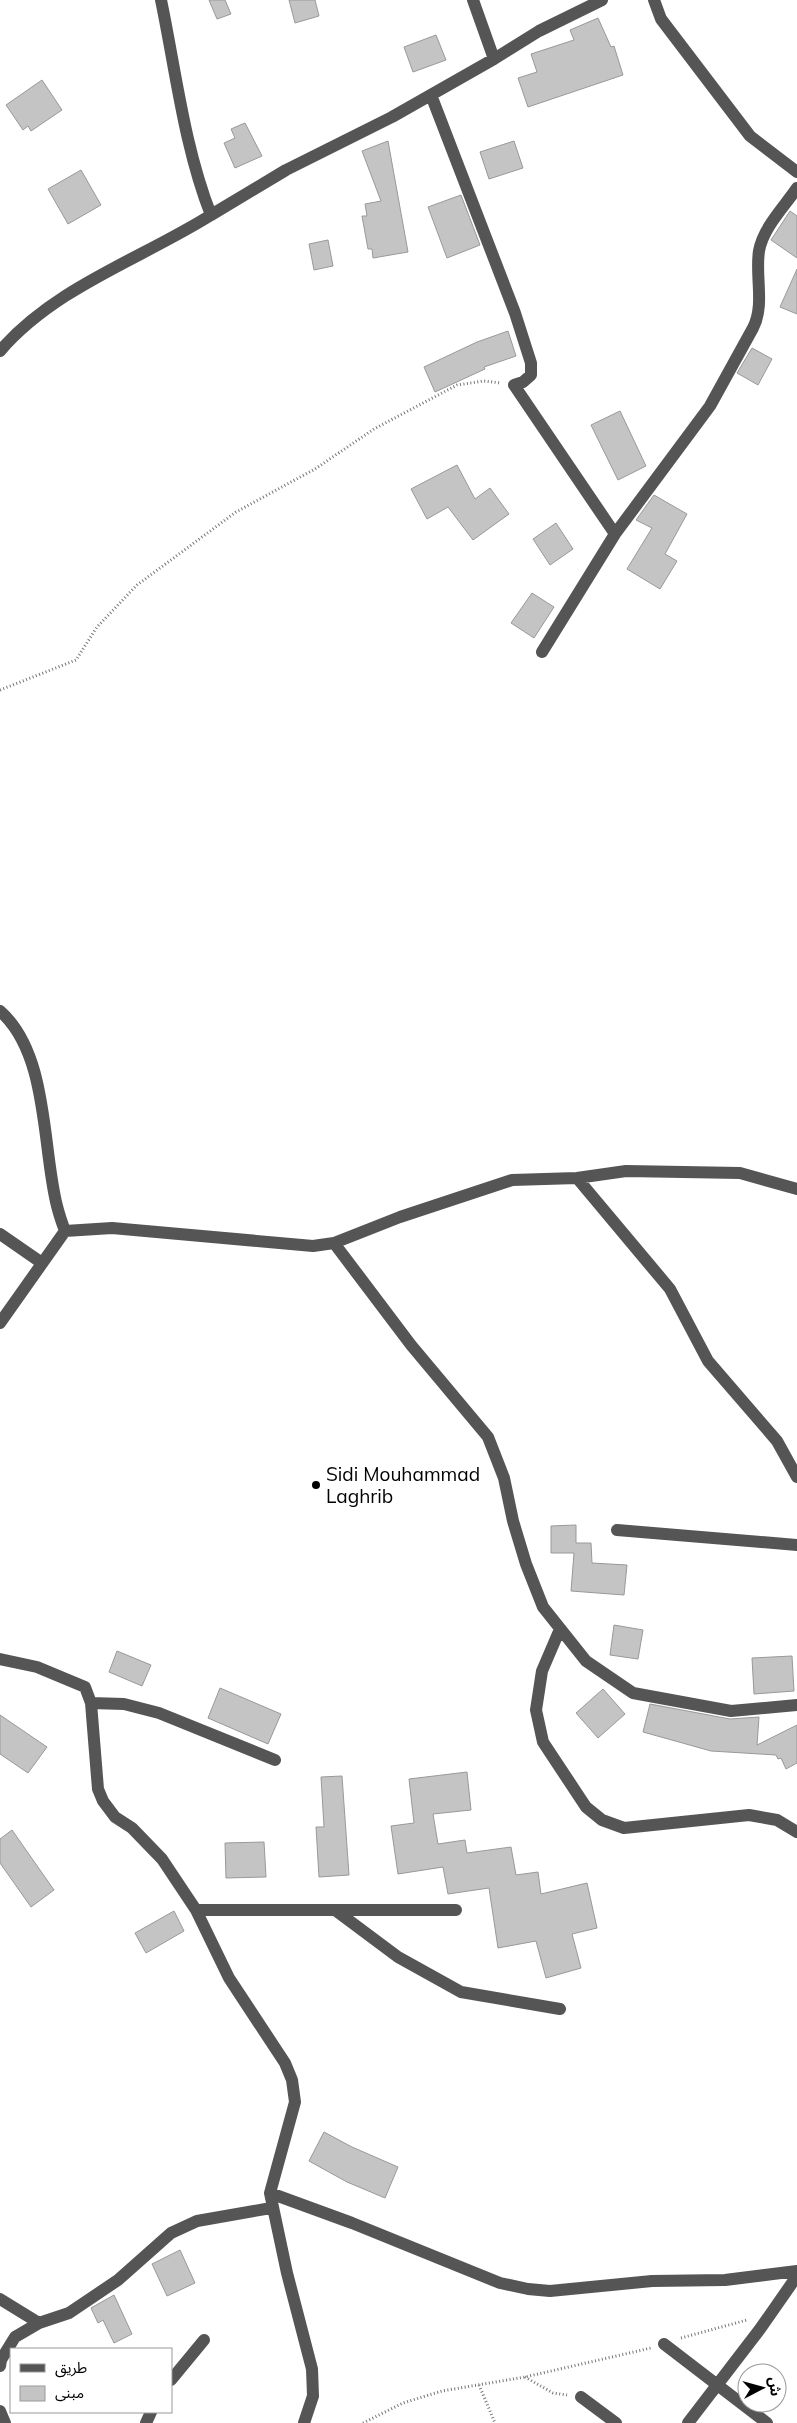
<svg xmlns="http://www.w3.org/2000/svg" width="797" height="2423" viewBox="0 0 797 2423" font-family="Mulish,'Noto Sans Arabic',sans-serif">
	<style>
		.building { fill: #c4c4c4; stroke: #999 }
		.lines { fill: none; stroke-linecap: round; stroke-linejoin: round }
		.path { stroke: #777; stroke-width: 3; stroke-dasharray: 1 2.5; stroke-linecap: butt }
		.minor { stroke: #555; stroke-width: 12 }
		.poi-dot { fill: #000; stroke: #fff; stroke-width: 2 }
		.labels { text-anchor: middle; stroke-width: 4.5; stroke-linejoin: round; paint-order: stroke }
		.poi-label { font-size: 19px; fill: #000; stroke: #fff; text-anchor: start }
	</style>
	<rect width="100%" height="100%" fill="#fff"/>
	<path class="building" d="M209 0H225L231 14 217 19Z
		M289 0H315L319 16 295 23Z
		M598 18 611 47 614 46 623 75 528 107 518 78 537 72 531 54 574 40 570 30Z
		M436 35 446 60 413 72 404 47Z
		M42 80 62 110 31 131 28 126 23 130 6 105Z
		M245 123 262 156 235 168 224 143 235 138 231 129Z
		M388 141 408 252 373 258 372 249H368L362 216H367L365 204 381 201 362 151Z
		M514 141 523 168 489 179 480 152Z
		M81 170 101 205 68 224 48 189Z
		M461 195 480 245 447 258 428 207Z
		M790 211 797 216V258L771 240Z
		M328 240 333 266 314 270 309 244Z
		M797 269V314L780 307Z
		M508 331 516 356 484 367 485 369 435 392 424 367 477 342Z
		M752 348 772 359 758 385 737 373Z
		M620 411 646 466 618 480 591 425Z
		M457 465 475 499 490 488 509 514 473 540 448 507 427 519 411 489Z
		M654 495 687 514 665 554 677 561 660 589 627 569 652 528 636 520Z
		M556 523 573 549 550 565 533 539Z
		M532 593 554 607 534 638 511 623Z
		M576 1525V1543H591L592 1563 627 1565 624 1595 571 1591 574 1553H551V1526Z
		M614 1625 643 1630 638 1659 610 1655Z
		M117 1651 151 1665 142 1686 109 1672Z
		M792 1656 794 1691 754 1694 752 1658Z
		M220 1688 281 1714 268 1744 208 1718Z
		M603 1689 625 1714 598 1738 576 1713Z
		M650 1704 730 1719 759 1717 757 1745 797 1725V1763L786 1769 781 1758 778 1759 776 1755 711 1751 643 1732Z
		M0 1715 47 1747 28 1773 0 1754Z
		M467 1772 471 1810 433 1814 438 1844 465 1840 467 1853 511 1847 516 1875 538 1872 541 1894 587 1883 597 1928 572 1934 581 1968 546 1978 536 1941 498 1948 489 1888 448 1894 443 1867 398 1874 391 1826 414 1823 409 1779Z
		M342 1776 349 1875 319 1877 316 1827H324L321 1777Z
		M12 1830 54 1890 31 1907 0 1863V1839Z
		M264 1842 266 1877 226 1878 225 1843Z
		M174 1911 184 1931 146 1953 135 1933Z
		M324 2132 352 2147 398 2167 385 2198 347 2182 309 2161Z
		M180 2250 195 2283 167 2296 152 2264Z
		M114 2295 132 2334 114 2343 103 2320 98 2323 91 2308Z"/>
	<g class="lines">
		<path class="path" d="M0 690 76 660 97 627 137 585 236 512 315 469 374 429 457 385 484 381 501 383
			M681 2338 747 2320
			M525 2377 553 2393 567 2395
			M479 2385 495 2423
			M363 2423 403 2403 442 2391 525 2377 651 2348"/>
		<path class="minor" d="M473 0 494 59
			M654 0 661 19 750 136 797 172
			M431 95 515 313 531 363V375L523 382 514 385 615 534
			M211 215 286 170 392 117 494 59 539 31 602 0
			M0 351C55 287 141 259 211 215 184 146 176 72 161 0
			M542 652 615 534 710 406 753 328C765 305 755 276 759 251 763 228 784 207 797 188
			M0 1011C49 1054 42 1148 57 1206 59 1214 62 1223 65 1231L112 1228 313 1246 334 1243 400 1217 512 1180 577 1178 626 1171 740 1173 797 1189
			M577 1178 670 1289 708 1361 777 1441 797 1477
			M0 1234 42 1263
			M334 1243 411 1345 488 1437 504 1478 513 1521 526 1564 543 1607 586 1661 633 1693 731 1711 797 1705
			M0 1323 65 1231
			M617 1530 797 1545
			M560 1629 542 1671 536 1710 543 1742 586 1807 602 1820 624 1828 749 1815 777 1820 797 1832
			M0 1659 37 1667 85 1687 91 1703 98 1789 103 1801 115 1817 132 1828 162 1859 196 1910 229 1978 285 2063 292 2080 295 2102 270 2193 287 2273 312 2369 313 2396 304 2423
			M91 1703 124 1704 159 1713 275 1760
			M196 1910H456
			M335 1910 398 1957 461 1992 560 2009
			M270 2193 352 2223 500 2283 528 2289 550 2291 652 2281 725 2280 797 2271
			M0 2299 39 2323
			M664 2344 767 2423
			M0 2366 1 2360 15 2337 39 2323 69 2313 118 2280 171 2233 197 2221 271 2208
			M171 2380 204 2340
			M581 2397 616 2423
			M0 2411 5 2423
			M146 2423 151 2412
			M688 2423 760 2329 797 2276"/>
	</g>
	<circle class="poi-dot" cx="316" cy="1485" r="5"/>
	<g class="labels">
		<g class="poi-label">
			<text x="326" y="1481">Sidi Mouhammad<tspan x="326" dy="22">Laghrib</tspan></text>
		</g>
	</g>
	<rect x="10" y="2348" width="162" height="65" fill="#ffffff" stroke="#999999"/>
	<rect x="20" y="2364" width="25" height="8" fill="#555555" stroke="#999999"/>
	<text x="55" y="2373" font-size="15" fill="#000000">طريق</text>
	<rect x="20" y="2386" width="25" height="15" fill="#c4c4c4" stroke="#999999"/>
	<text x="55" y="2398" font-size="15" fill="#000000">مبنى</text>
	<g transform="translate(762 2388) rotate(84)"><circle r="24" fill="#ffffff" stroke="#999999"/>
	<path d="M0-4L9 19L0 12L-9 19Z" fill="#000000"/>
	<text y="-8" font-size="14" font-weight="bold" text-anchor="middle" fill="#000000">ش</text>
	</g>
</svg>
